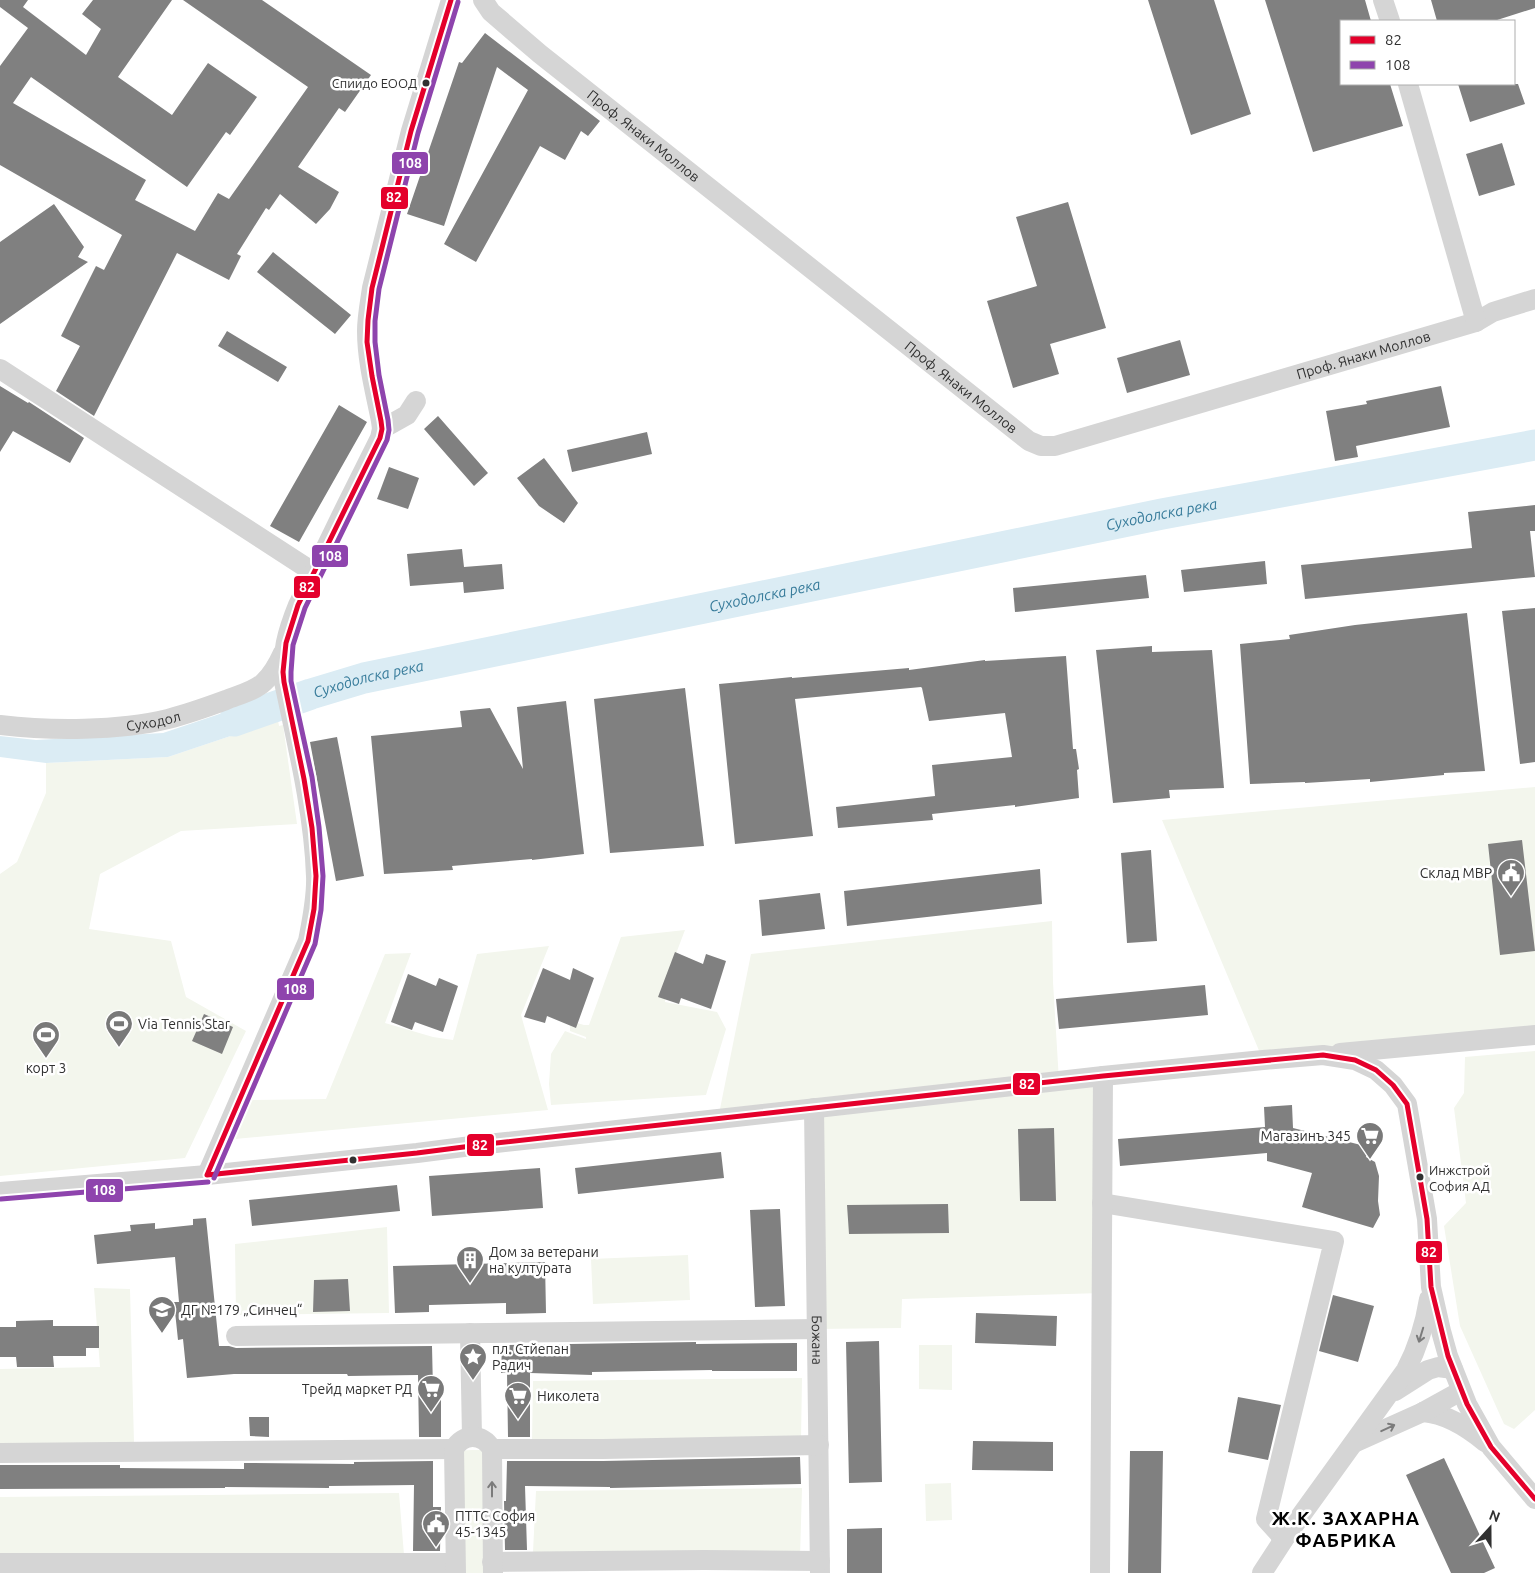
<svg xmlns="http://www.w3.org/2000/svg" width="1535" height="1573" viewBox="0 0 1535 1573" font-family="Ubuntu,sans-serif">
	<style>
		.green { fill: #f3f6ed }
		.water { fill: #dbecf4 }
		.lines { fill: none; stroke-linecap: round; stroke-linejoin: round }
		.river { stroke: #dbecf4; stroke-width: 31 }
		.building { fill: #808080 }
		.street { stroke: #d5d5d5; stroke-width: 20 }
		.bus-1-casing { stroke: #fff; stroke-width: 9 }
		.bus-2-casing { stroke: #fff; stroke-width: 9 }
		.bus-1 { stroke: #e4002b; stroke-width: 5 }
		.bus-2 { stroke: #8e44ad; stroke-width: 5 }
		.oneway { stroke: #7b7b7b }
		.bus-dot { fill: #313131; stroke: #fff; stroke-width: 2 }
		.labels { text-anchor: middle; stroke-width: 5; stroke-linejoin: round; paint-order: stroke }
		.bus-label { font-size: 13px; fill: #313131; stroke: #fff; text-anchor: end }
		.street-label { font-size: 14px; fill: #313131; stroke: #fff }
		.poi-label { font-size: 14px; fill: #313131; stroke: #fff; text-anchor: start }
		.water-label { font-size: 15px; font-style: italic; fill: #387c9b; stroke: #fff }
		.district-label { font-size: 19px; font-weight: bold; letter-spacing: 1px; fill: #000; stroke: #fff }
		.line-badge { stroke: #fff; stroke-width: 2 }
		.badge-label { font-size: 14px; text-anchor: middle; font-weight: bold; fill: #fff }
	</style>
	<rect width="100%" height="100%" fill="#fff"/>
	<path class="green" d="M278 720 279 726 283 725 297 824 181 831 100 874 89 929 171 941 186 997 246 1031 185 1158 0 1176V874L17 862 46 793V763L168 757Z
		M1535 787V1035L1263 1060 1162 820Z
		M1052 921 1053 982 1059 1081 1103 1076 1102 1293 902 1299 901 1328 816 1329 814 1108 718 1119 751 954Z
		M685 930 666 980 665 1002 717 1012 726 1029 706 1095 551 1105 549 1084 551 1054 565 1031 586 1039V1037L570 1031V1021L584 1025H589L621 937Z
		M549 946 521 1015 548 1110 235 1139 252 1100 326 1099 385 954 411 953 385 1023 433 1037 453 1040 477 954Z
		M1535 1051V1410L1514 1429 1504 1424 1460 1326 1444 1226 1466 1203 1454 1108 1464 1093 1465 1057Z
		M387 1227 389 1313 236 1315 235 1244Z
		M688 1255 690 1300 593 1304 591 1259Z
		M94 1288 130 1289 134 1443H0V1369L100 1367Z
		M919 1345H952V1390L919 1389Z
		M802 1378 801 1440 532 1442 533 1381Z
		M472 1450H488L493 1573H457L455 1451Z
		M951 1483 952 1520 926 1521 925 1484Z
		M802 1488 800 1557 533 1552 536 1491Z
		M399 1493 404 1555 0 1556V1497Z"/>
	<path class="water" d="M273 696 278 720 168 757 46 763 0 757V736L36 740 163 733Z"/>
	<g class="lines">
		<path class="river" id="s1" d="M234 721 311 694 364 678 1162 514 1535 445"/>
	</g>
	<path class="building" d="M0 0H28L23 7 86 55 101 29 82 14 93 0H172L118 77 172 115 208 63 257 97 230 135 226 132 187 187 31 77 13 103 146 180 135 200 195 231 218 193 229 199 308 87 183 0H262L371 75 345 112 339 108 298 167 339 192 330 209 316 224 280 194 269 210 266 208 237 254 241 256 229 280 177 253 94 416 56 391 80 346 61 336 96 266 104 270 122 235 0 165V66L28 28 0 7Z
		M1148 0H1214L1251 114 1191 135Z
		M1265 0H1365L1371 21H1341V84H1390L1403 126 1313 152Z
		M1431 0H1535V8L1494 21H1437Z
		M485 33 600 121 588 136 581 131 565 160 540 146 476 262 444 244 528 90 497 67 444 226 407 214 459 62 462 63Z
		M1458 84H1518L1525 104 1470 122Z
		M1502 143 1515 185 1479 196 1466 154Z
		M1068 202 1106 328 1050 344 1059 374 1013 388 987 301 1037 286 1016 217Z
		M54 204 84 247 78 257 88 262 0 324V242Z
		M273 252 351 315 335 334 257 272Z
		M227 331 287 367 278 382 218 346Z
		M1180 340 1190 375 1127 393 1117 358Z
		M0 386 28 403 29 402 84 438 70 463 13 431 0 452Z
		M1441 386 1450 427 1356 446 1358 457 1335 461 1326 411 1367 404 1366 401Z
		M339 405 367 422 299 542 270 526Z
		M438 416 488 473 474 486 424 429Z
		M647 432 652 454 572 472 567 450Z
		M544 458 578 503 564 523 539 506 517 478Z
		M389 467 419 478 408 509 377 499Z
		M1535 505V531H1530L1535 577 1305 599 1301 565 1472 548 1468 512Z
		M462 549 464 567 502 564 504 589 464 593 463 582 410 586 407 554Z
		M1265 561 1267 584 1184 592 1181 570Z
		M1146 575 1149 598 1015 612 1013 588Z
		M1535 608V762L1520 764 1502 611Z
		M1467 613 1485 771 1444 773V775L1370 782V779L1305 783V782L1250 784 1240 644 1290 639 1289 635 1355 625Z
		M1152 646V652L1212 650 1224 788 1169 790 1170 798 1113 803 1096 650Z
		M1066 656 1073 749H1076L1079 769 1077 770 1079 798 1015 807V805L932 814 933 820 838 828 836 807 935 796 932 765 1012 757 1005 713 929 721 922 688 921 687 795 699 813 836 735 844 719 684 792 677V678L909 668V670L985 660V661Z
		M685 688 704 846 610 853 594 699Z
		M566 701 584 854 532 860V859L452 866 453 870 384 874 371 736 462 727 460 711 490 708 523 769 517 707Z
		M337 737 364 876 336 881 310 742Z
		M1522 840 1535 951 1500 955 1488 844Z
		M1151 850 1157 941 1127 943 1121 853Z
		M1040 869 1042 904 847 926 844 891Z
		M820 893 825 929 762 936 759 900Z
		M675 952 703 964 706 954 726 961 711 1009 681 998 679 1004 658 997Z
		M543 968 570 980 573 968 594 978 576 1028 547 1016 545 1023 524 1017Z
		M408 974 436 986 439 978 458 986 443 1032 415 1022 412 1030 391 1022Z
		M1205 985 1208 1015 1059 1029 1056 999Z
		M204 1014 233 1027 222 1054 192 1041Z
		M1292 1105 1293 1128 1369 1147 1366 1157 1375 1162 1379 1176 1378 1201 1380 1215 1373 1228 1302 1207 1312 1173 1267 1161V1153L1120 1166 1118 1139 1265 1127 1264 1107Z
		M1054 1128 1056 1201H1020L1018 1129Z
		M721 1152 724 1178 578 1194 575 1168Z
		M540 1168 543 1208 432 1216 429 1176Z
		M397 1185 400 1211 252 1226 249 1200Z
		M948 1204 949 1233 849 1234 847 1205Z
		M780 1209 785 1306 755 1307 750 1210Z
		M206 1218 219 1346H229L236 1348 432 1346 433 1390H441V1437H419L418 1375 348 1376 347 1374H234L187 1378 183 1339 178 1340 174 1302H179L175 1257 97 1264 94 1235 131 1231 130 1225 155 1223V1229L193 1225V1219Z
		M545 1262 546 1313 506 1314V1303L429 1305V1312L395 1313 393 1266Z
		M348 1279 350 1311 313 1312 314 1280Z
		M1333 1295 1374 1306 1358 1362 1319 1351Z
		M976 1313 1057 1316 1056 1346 975 1343Z
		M53 1320V1326H99V1348H86V1356H53L54 1367H17L16 1357H0V1327H16V1321Z
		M879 1341 882 1482 849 1483 846 1342Z
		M696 1342V1344L797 1343V1371H712V1370L592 1372V1375L530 1373V1437H508L507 1373H501L502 1345Z
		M1238 1397 1281 1405 1268 1460 1228 1452Z
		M249 1417H269V1437L250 1436Z
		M973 1441 1053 1442V1471L972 1470Z
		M1130 1451H1163L1161 1573H1128Z
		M800 1457 801 1484 610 1488V1487L525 1486 527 1550H505L504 1501H506L507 1461H603Z
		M1444 1458 1495 1568 1484 1573H1451L1406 1475Z
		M433 1461V1507H441L440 1551H413L414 1485 329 1486V1488L225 1487V1488L0 1489V1465H120V1468L244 1469V1463L354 1464V1462Z
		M882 1528V1573H847V1529Z"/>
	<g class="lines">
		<g class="street">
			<path id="s2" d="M483 0 491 12 540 54 1029 441 1041 446H1055L1476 322 1493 312 1535 299"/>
			<path d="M1383 0 1390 21"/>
			<path d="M1408 84 1476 322"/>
			<path d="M0 369 313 572"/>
			<path d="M382 429 407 415 416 401"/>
			<path id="s3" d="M0 725C51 731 118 731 168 719 187 714 207 707 226 700 238 695 255 691 264 682 273 674 278 664 283 653"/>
			<path d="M1340 1053 1535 1035"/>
			<path id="s4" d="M814 1108 820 1573"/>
			<path d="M207 1175 308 941C312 920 317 897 316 876 314 813 297 744 284 682 281 654 287 632 298 605L346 506 380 438 382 429 381 421C375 391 367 361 367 331 367 317 370 302 372 288L411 131 451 0"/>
			<path d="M0 1192 207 1175 417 1153 487 1144 718 1119 1103 1076 1263 1060 1323 1055 1355 1060 1376 1070 1393 1085 1407 1104 1427 1219 1431 1287 1441 1331 1448 1356 1467 1404 1491 1447 1535 1499"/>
			<path d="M1102 1203 1334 1241 1266 1519 1284 1539"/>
			<path d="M470 1333 472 1437"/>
			<path d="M236 1336 816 1329"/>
			<path d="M1395 1391 1428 1370 1438 1367 1453 1369"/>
			<path d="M1423 1412C1447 1414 1467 1427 1485 1442"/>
			<path d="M1354 1443 1423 1412 1461 1391"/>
			<path d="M492 1449H603L819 1445"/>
			<path d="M0 1453 454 1449"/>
			<path d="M492 1562 704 1560 820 1561"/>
			<path d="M0 1563H455"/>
			<path d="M456 1573 454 1449C463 1433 482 1433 492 1449L493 1573"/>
			<path d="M1100 1573 1103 1076"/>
			<path d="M1262 1573 1284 1539 1406 1370C1418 1347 1425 1324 1429 1299"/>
		</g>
		<defs>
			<path id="bus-1" d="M207 1175 417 1153 487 1144 1103 1076 1323 1055 1355 1060 1376 1070 1393 1085 1407 1104 1427 1219 1431 1287 1448 1356 1467 1404 1491 1447 1535 1499
				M207 1175 308 941 314 909 316 876 312 828 304 779 284 682 283 672 286 643 298 605 380 438 382 429 381 421 372 376 367 342 368 320 372 288 411 131 451 0"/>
			<path id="bus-2" d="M214 1178 315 944 321 910 323 876 319 827 312 777 291 681V672L293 645 305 608 387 440 389 430 388 420 379 375 375 342V321L379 289 418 133 458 2
				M1 1199 208 1182"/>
		</defs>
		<use href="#bus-1" class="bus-1-casing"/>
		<use href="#bus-2" class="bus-2-casing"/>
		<use href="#bus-1" class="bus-1"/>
		<use href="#bus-2" class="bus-2"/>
	</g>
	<defs><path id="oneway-shaft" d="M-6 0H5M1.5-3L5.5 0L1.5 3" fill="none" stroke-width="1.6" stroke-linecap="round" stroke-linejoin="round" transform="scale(1.25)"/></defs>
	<g class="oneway">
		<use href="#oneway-shaft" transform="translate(1421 1335) rotate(107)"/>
		<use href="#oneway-shaft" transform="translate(1388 1428) rotate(-25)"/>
		<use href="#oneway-shaft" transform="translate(492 1489) rotate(-90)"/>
	</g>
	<defs>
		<symbol id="civic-pin" viewBox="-11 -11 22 30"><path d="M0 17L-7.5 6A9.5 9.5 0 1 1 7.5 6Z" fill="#797979" stroke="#fff"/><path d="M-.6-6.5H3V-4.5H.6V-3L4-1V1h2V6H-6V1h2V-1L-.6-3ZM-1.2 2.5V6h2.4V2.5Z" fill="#fff"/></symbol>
		<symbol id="stadium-pin" viewBox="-11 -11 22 30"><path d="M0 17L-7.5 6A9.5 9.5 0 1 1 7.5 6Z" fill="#797979" stroke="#fff"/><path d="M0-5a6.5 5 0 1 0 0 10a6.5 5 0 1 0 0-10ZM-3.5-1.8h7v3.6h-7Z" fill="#fff"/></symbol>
		<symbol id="supermarket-pin" viewBox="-11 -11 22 30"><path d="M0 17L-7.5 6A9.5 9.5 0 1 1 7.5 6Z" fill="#797979" stroke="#fff"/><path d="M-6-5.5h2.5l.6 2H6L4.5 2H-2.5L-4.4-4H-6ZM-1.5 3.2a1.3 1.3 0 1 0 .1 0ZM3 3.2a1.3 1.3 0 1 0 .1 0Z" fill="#fff"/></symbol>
		<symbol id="building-pin" viewBox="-11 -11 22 30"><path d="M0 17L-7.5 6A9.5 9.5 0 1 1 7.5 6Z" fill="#797979" stroke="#fff"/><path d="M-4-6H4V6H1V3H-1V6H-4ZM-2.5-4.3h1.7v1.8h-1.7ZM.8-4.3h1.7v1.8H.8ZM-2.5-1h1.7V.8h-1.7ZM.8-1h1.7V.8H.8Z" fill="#fff"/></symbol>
		<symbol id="school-pin" viewBox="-11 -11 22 30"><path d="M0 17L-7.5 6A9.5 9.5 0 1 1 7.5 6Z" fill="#797979" stroke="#fff"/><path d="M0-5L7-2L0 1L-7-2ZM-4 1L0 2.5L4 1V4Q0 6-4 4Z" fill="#fff"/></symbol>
		<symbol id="sight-pin" viewBox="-11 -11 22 30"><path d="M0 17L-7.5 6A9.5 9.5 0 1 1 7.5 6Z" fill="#797979" stroke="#fff"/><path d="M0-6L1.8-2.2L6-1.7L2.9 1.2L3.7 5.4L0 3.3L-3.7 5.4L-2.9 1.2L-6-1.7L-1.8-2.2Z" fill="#fff"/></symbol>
	</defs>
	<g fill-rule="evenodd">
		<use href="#civic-pin" x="1495" y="857" width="32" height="43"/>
		<use href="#stadium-pin" x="103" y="1008" width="32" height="43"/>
		<use href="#stadium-pin" x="30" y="1019" width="32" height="43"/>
		<use href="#supermarket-pin" x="1354" y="1120" width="32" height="43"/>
		<use href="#building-pin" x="454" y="1244" width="32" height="43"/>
		<use href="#school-pin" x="146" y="1294" width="32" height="43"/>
		<use href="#sight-pin" x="457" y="1341" width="32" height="43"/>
		<use href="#supermarket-pin" x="415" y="1373" width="32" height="43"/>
		<use href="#supermarket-pin" x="502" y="1380" width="32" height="43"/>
		<use href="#civic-pin" x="420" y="1508" width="32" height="43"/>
	</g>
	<g class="bus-dot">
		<circle cx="426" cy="83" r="4.5"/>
		<circle cx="353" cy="1160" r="4.5"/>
		<circle cx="1420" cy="1177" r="4.5"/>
	</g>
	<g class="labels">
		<g class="bus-label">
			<text x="417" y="88">Спиидо ЕООД</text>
			<text x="1429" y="1175" text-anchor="start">Инжстрой<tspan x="1429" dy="16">София АД</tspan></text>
		</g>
		<g class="street-label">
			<text dy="5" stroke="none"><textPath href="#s2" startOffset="211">Проф. Янаки Моллов</textPath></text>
			<text dy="5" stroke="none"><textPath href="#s2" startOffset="1051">Проф. Янаки Моллов</textPath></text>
			<text dy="5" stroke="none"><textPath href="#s2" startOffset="616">Проф. Янаки Моллов</textPath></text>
			<text dy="5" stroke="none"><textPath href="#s3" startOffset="154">Суходол</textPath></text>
			<text dy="5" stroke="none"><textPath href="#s4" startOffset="232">Божана</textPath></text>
		</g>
		<g class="poi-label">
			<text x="1492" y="878" text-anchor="end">Склад МВР</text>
			<text x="138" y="1029">Via Tennis Star</text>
			<text x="46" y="1073" text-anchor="middle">корт 3</text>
			<text x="1351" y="1141" text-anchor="end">Магазинъ 345</text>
			<text x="489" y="1257">Дом за ветерани<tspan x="489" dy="16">на културата</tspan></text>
			<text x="181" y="1315">ДГ №179 „Синчец“</text>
			<text x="492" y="1354">пл. Стйепан<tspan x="492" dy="16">Радич</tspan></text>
			<text x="412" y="1394" text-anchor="end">Трейд маркет РД</text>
			<text x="537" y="1401">Николета</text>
			<text x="455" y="1521">ПТТС София<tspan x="455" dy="16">45-1345</tspan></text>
		</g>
		<g class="water-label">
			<text dy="5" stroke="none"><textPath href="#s1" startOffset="951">Суходолска река</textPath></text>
			<text dy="5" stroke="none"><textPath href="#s1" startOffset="546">Суходолска река</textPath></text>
			<text dy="5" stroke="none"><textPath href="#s1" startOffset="141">Суходолска река</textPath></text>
		</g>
		<g class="district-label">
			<text x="1346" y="1525">Ж.К. ЗАХАРНА<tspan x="1346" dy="22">ФАБРИКА</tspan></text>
		</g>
	</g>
	<g class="line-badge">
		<rect x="391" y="151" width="38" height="24" rx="5" fill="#8e44ad"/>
		<rect x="380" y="186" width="29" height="24" rx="5" fill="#e4002b"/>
		<rect x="311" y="544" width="38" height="24" rx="5" fill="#8e44ad"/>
		<rect x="293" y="575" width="28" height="24" rx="5" fill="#e4002b"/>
		<rect x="276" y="977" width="39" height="24" rx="5" fill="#8e44ad"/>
		<rect x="1012" y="1072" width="29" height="24" rx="5" fill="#e4002b"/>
		<rect x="466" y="1133" width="29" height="24" rx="5" fill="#e4002b"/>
		<rect x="85" y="1178" width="39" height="25" rx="5" fill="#8e44ad"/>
		<rect x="1415" y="1240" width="28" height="24" rx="5" fill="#e4002b"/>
	</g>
	<g class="badge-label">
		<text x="410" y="168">108</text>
		<text x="394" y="202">82</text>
		<text x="330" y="561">108</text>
		<text x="307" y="592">82</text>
		<text x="295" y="994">108</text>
		<text x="1027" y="1089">82</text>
		<text x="480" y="1150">82</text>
		<text x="104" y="1195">108</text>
		<text x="1429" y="1257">82</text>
	</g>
	<rect x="1340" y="20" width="175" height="65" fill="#ffffff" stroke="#adadad"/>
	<rect x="1350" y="36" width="25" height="8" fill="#e4002b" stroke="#adadad"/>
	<text x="1385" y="45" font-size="15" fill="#313131">82</text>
	<rect x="1350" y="61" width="25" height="8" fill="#8e44ad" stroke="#adadad"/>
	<text x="1385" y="70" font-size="15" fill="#313131">108</text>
	<g transform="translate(1490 1528) rotate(21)" stroke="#ffffff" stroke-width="4" paint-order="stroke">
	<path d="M0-4L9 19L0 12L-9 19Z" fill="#313131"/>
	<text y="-8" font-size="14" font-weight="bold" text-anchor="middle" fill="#313131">N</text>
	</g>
</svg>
